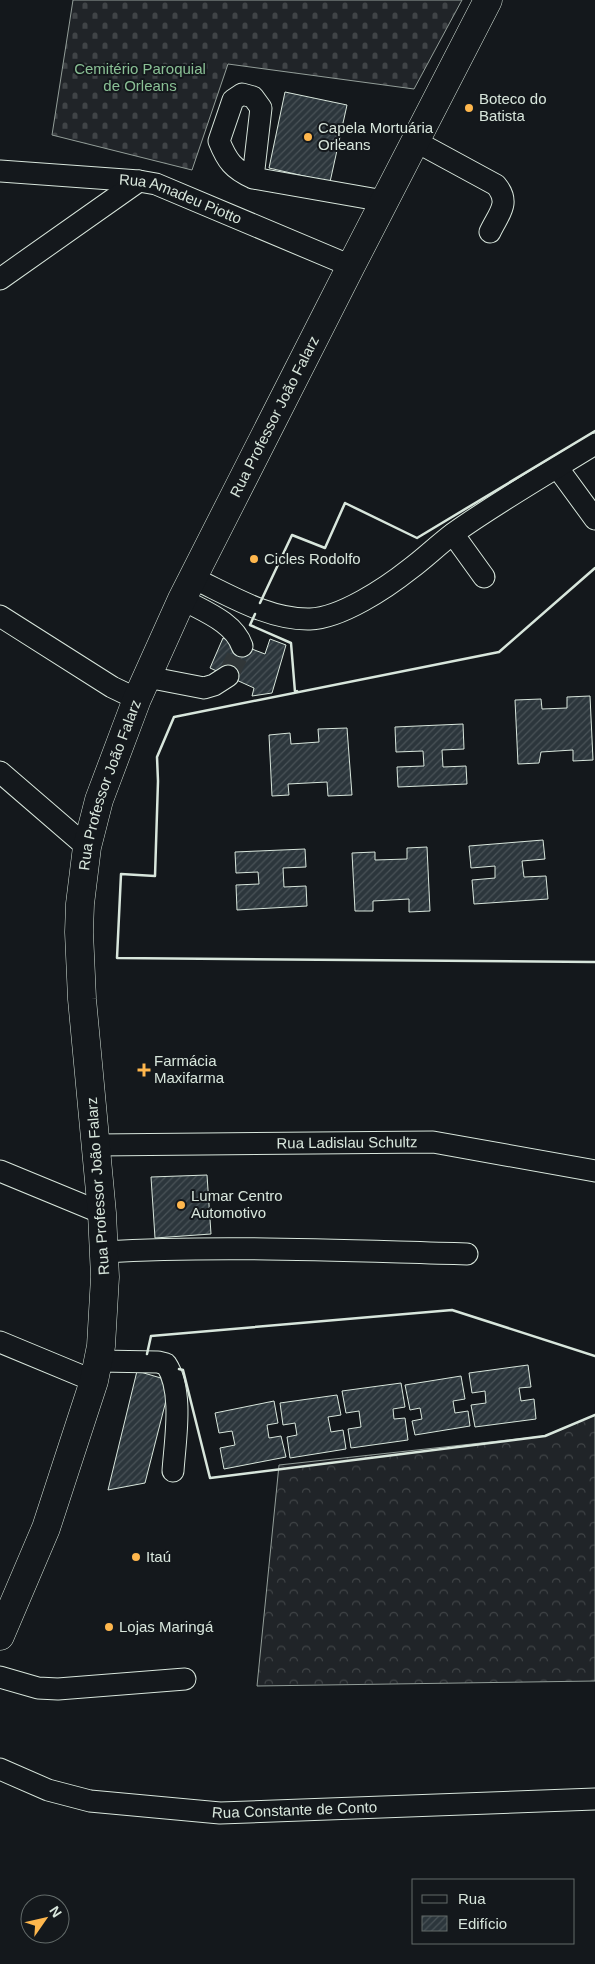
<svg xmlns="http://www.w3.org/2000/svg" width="595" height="1964" viewBox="0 0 595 1964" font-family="Helvetica,sans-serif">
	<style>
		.forest { fill: url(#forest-crowns); stroke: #939e99 }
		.cemetery { fill: url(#cemetery-stones); stroke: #939e99 }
		.building { fill: url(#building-hatch); stroke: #d8e6dc }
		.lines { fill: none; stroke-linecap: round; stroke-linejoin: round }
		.minor-tunnel { stroke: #313739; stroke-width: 21; stroke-dasharray: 21 11; stroke-linecap: butt }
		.minor-casing { stroke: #d8e6dc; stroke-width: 23 }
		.major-casing { stroke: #d8e6dc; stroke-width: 29 }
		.minor { stroke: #14181c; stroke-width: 21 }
		.major { stroke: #14181c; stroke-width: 28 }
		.wall { stroke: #d8e6dc; stroke-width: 2.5 }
		.poi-dot { fill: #ffb74d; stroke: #14181c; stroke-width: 2 }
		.labels { text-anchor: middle; stroke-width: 4; stroke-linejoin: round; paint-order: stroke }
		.park-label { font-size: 15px; fill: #8ac095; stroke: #14181c }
		.poi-label { font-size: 15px; fill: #d8e6dc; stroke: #14181c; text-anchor: start }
		.street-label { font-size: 15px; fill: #d8e6dc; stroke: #14181c }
	</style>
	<defs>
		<pattern id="forest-crowns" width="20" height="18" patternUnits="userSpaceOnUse" patternTransform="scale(1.25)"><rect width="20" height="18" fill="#202428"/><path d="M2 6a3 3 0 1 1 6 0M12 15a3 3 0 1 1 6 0" fill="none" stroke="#404447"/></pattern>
		<pattern id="cemetery-stones" width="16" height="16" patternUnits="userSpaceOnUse" patternTransform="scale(1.25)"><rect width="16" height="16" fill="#202428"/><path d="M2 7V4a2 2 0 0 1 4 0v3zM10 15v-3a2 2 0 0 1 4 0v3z" fill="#404447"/></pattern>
		<pattern id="building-hatch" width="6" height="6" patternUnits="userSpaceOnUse" patternTransform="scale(1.25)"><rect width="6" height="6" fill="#2c363c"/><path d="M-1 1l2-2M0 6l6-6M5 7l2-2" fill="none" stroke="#4a5358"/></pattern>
	</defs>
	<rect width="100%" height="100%" fill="#14181c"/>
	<path class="forest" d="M595 1415V1681L257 1686 279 1465 545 1436Z"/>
	<path class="cemetery" d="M73 0H462L414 89 228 64 192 170 52 135Z"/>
	<path class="building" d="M285 92 347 105 330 182 269 168Z
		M223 638 265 654 270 639 286 645 272 693 252 696 254 688 210 668Z
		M590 696 593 760 573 761V750L541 752 539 763 518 764 515 700 541 699 542 709 567 708V697Z
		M463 724 464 749 442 750 443 767 466 766 467 784 398 787 397 767 424 766 423 751 396 752 395 727Z
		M347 728 352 795 328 796 327 782 288 784 289 795 272 796 269 735 290 733 291 744 319 742 318 729Z
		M543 840 545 859 522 861 524 877 546 876 548 899 474 904 472 880 495 878V866L471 868 469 846Z
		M427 847 430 911 409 912V899L373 901V911H355L352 853 375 852V860L407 859V848Z
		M305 849 306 867 283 868 284 887 306 886 307 906 237 910 236 885 259 884 258 872 236 873 235 852Z
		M207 1175 211 1234 155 1238 151 1177Z
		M528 1365 531 1387 519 1388 521 1401 534 1399 536 1419 475 1427 471 1405 486 1403 485 1391 472 1393 469 1373Z
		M137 1371 171 1381 145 1483 108 1490Z
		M461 1376 465 1399 453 1401 455 1413 468 1411 470 1426 415 1435 412 1421 422 1419 420 1408 410 1410 405 1385Z
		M401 1383 405 1407 393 1409 394 1419 405 1418 408 1440 351 1448 348 1429 361 1427 359 1411 346 1413 342 1391Z
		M337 1395 341 1415 328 1417 331 1432 343 1430 346 1449 290 1458 287 1437 297 1435 295 1423 283 1425 280 1403Z
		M274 1401 278 1423 267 1425 269 1438 281 1436 286 1457 224 1469 220 1448 235 1445 232 1431 219 1433 215 1413Z"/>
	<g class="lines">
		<path class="minor-tunnel" d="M228 676 242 646"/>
		<defs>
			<g id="minor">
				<path d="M415 141 496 185C511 203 499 213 490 232"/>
				<path id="s1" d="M0 171 139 181 156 184 351 266"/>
				<path d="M253 178 261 108 253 97 242 94 233 100 219 141C227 161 233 169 253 178L384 201"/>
				<path d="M0 279 139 181"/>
				<path d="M557 467 595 519"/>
				<path d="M453 534 484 577"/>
				<path d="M193 578C229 595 269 620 310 619 341 618 386 588 410 569 425 558 439 544 454 533 499 501 548 473 595 444"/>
				<path d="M182 599C203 611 234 622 242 646"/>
				<path d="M0 616 112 687 137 699"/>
				<path d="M147 677 204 688 214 685 228 676"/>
				<path d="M0 772 87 847"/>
				<path id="s2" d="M97 1145 433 1142 595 1171"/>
				<path d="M0 1171 102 1213"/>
				<path d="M104 1252C225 1245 346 1251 467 1254"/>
				<path d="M0 1342 94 1381"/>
				<path d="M99 1361 158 1362 166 1364C184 1391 175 1440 173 1471"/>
				<path d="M0 1677 38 1688 58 1689 185 1679"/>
				<path id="s3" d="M0 1769 48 1790 90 1801 220 1813 595 1799"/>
			</g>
			<g id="major">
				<path id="s4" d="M0 1636 46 1528 94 1381 101 1346 105 1277 102 1213 82 999 79 932 80 904 87 847 99 800 137 699 182 599 351 266 488 0"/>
			</g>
		</defs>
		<use href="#minor" class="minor-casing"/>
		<use href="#major" class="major-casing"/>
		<use href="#minor" class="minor"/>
		<use href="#major" class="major"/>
		<path class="wall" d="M595 568 499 652 174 717 157 757 158 781 155 876 121 874 117 958 595 962
			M260 603 292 535 325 548 345 503 417 538 595 431
			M255 614 250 625 291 643 295 692 297 691
			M147 1354 151 1336 452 1310 595 1356
			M179 1369 183 1370 210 1478 545 1436 595 1415"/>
	</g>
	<g class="poi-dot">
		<circle cx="469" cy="108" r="5"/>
		<circle cx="308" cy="137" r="5"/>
		<circle cx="254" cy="559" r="5"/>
		<path d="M141.5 1062.5h5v5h5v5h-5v5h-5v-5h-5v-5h5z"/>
		<circle cx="181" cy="1205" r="5"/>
		<circle cx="136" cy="1557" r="5"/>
		<circle cx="109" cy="1627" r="5"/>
	</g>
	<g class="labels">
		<g class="park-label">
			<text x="140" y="74">Cemitério Paroquial<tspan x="140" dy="17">de Orleans</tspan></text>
		</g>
		<g class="poi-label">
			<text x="479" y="104">Boteco do<tspan x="479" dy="17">Batista</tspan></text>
			<text x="318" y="133">Capela Mortuária<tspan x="318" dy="17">Orleans</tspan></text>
			<text x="264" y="564">Cicles Rodolfo</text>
			<text x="154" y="1066">Farmácia<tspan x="154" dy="17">Maxifarma</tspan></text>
			<text x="191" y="1201">Lumar Centro<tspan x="191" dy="17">Automotivo</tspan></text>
			<text x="146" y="1562">Itaú</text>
			<text x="119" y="1632">Lojas Maringá</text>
		</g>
		<g class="street-label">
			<text dy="5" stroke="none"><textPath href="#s1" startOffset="184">Rua Amadeu Piotto</textPath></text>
			<text dy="5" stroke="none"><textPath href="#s4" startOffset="1279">Rua Professor João Falarz</textPath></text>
			<text dy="5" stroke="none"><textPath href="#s4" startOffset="874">Rua Professor João Falarz</textPath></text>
			<text dy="5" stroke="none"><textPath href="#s2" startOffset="250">Rua Ladislau Schultz</textPath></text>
			<text transform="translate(98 1186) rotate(-94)" y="5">Rua Professor João Falarz</text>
			<text dy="5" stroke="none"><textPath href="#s3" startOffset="301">Rua Constante de Conto</textPath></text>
		</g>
	</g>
	<rect x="412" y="1879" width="162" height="65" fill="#14181c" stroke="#626a69"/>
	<rect x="422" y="1895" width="25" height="8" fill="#14181c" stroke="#626a69"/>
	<text x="458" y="1904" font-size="15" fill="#d8e6dc">Rua</text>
	<rect x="422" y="1916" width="25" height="15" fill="url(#building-hatch)" stroke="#626a69"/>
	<text x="458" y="1929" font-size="15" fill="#d8e6dc">Edifício</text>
	<g transform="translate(45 1919) rotate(56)"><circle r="24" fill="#14181c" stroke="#626a69"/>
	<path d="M0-4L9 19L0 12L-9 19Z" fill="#ffb74d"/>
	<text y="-8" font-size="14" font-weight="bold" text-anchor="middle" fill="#d8e6dc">N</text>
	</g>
</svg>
